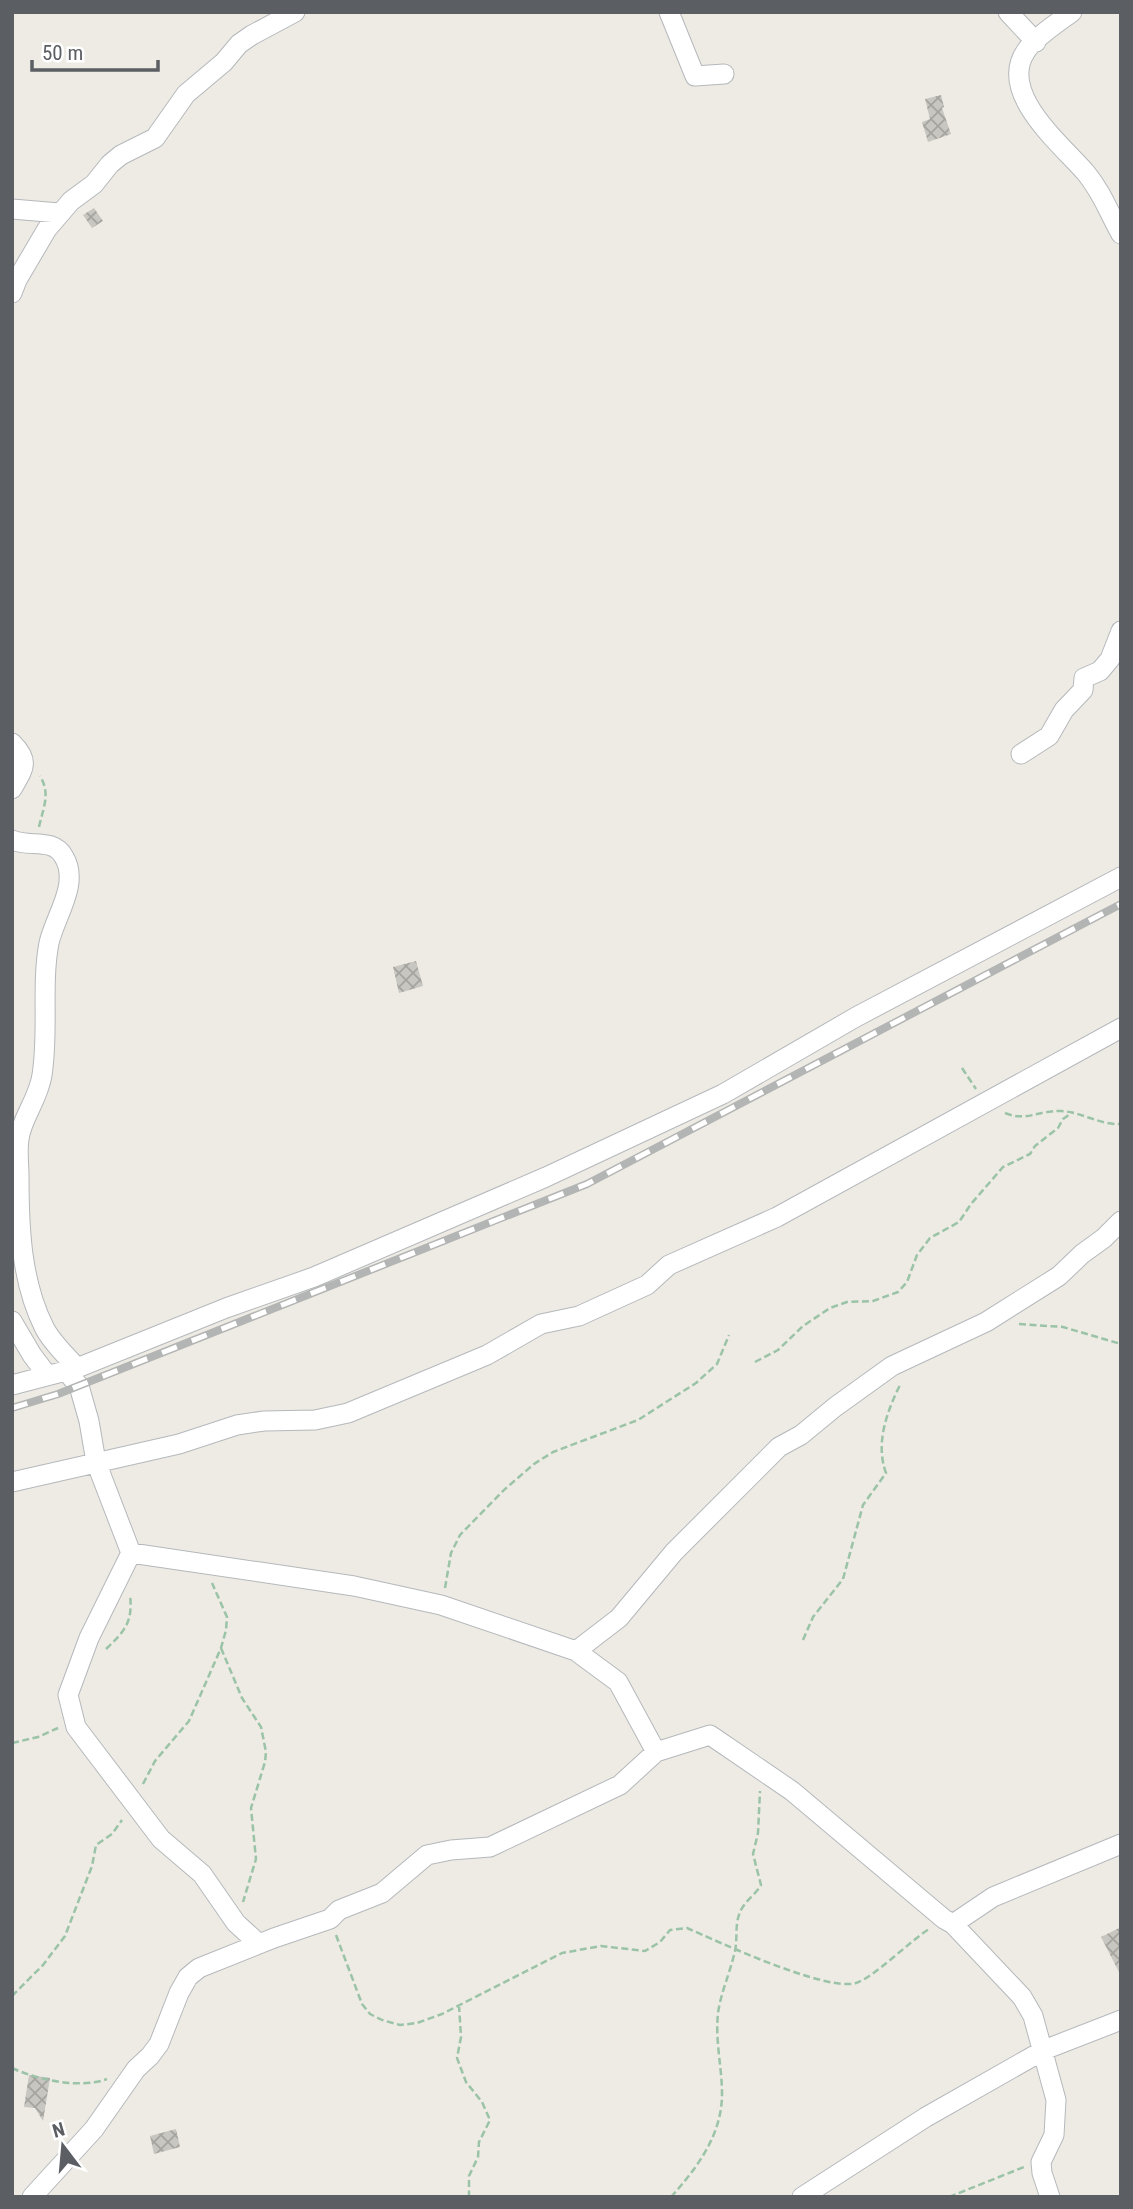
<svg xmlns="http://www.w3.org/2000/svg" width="1133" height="2209" viewBox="0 0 1133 2209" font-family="'Roboto Condensed',sans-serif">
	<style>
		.building { fill: url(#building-cross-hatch) }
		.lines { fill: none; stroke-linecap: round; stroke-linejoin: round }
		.street-casing { stroke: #b5b8bc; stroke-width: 21 }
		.path { stroke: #9bc3a7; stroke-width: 2.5; stroke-dasharray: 7 3.5; stroke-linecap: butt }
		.street { stroke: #fff; stroke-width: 19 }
		.rail-casing { stroke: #b3b4b4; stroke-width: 8 }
		.rail { stroke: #fff; stroke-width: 5; stroke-dasharray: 16; stroke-linecap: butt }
	</style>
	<defs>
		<pattern id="building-cross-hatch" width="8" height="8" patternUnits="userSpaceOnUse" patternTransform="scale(1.75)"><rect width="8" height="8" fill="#c8c6c0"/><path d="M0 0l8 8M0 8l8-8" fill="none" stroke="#a5a49f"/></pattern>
	</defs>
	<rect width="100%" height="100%" fill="#edebe3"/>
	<path class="building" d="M941 95 944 107 942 108 951 134 928 142 922 122 930 119 925 99Z
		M94 208 103 221 92 228 83 215Z
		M416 961 423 986 399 993 393 967Z
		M1121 1927V1976L1101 1937Z
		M29 2075 50 2078 43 2121 35 2108 24 2107Z
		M176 2129 180 2147 154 2154 150 2136Z"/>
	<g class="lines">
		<defs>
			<path id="street" d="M669 12 695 76 724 74
				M1008 12 1036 42
				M1072 12C1059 22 1035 37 1026 51 997 93 1062 145 1086 173 1103 194 1108 211 1121 234
				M12 209 59 213
				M12 293 17 280 47 229 71 201 94 184 110 164 121 155 155 138 186 94 224 62 239 44 252 35 295 12
				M12 743C31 762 23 769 12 789
				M1021 754 1049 736 1064 710 1083 690 1084 678 1100 671 1110 659 1121 631
				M12 840C30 848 53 837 64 857 80 884 55 916 49 943 41 985 49 1031 42 1075 39 1098 21 1119 19 1139 17 1151 19 1164 19 1176 19 1227 21 1281 44 1327 51 1342 66 1355 77 1368
				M12 1321 32 1355 47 1375
				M66 1371 79 1386 89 1421 96 1462 131 1553 89 1638 68 1695 76 1727 161 1839 202 1874 236 1923 259 1944
				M12 1385 77 1368 226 1308 314 1277 546 1177 723 1094 856 1017 1121 877
				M12 1482 179 1444 237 1425 264 1421 315 1420 348 1413 487 1355 541 1324 579 1316 647 1285 669 1265 777 1217 1121 1028
				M131 1553 354 1586 441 1605 576 1651 618 1682 656 1752 710 1735 792 1791 944 1919 953 1924 1022 1997 1033 2016 1056 2100 1054 2135 1041 2162 1042 2173 1050 2197
				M576 1651 619 1618 674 1552 779 1447 801 1435 835 1407 892 1366 986 1322 1059 1276 1082 1254 1104 1238 1121 1221
				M953 1924 993 1897 1121 1844
				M32 2197 94 2129 136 2069 150 2056 159 2044 179 1993 188 1977 199 1968 274 1938 330 1919 339 1910 382 1893 427 1855 451 1850 490 1847 620 1785 656 1752
				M802 2197 926 2117 1044 2050 1121 2020"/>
		</defs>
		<use href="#street" class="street-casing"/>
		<path class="path" d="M39 827C43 808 51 794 40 776
			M962 1068 976 1089
			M1005 1113C1027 1122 1039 1110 1061 1111 1082 1112 1099 1125 1121 1124
			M1019 1324 1063 1327 1121 1344
			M755 1362 778 1350 803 1326 830 1308 847 1302 873 1301 898 1292 907 1282 917 1255 930 1238 959 1222 971 1204 1003 1167 1030 1154 1035 1146 1058 1128 1063 1119 1073 1112
			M445 1588 451 1553 460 1535 505 1489 534 1464 553 1452 638 1420 696 1383 717 1364 729 1335
			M803 1640 813 1617 843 1579 863 1505 886 1473C875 1443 887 1411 901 1383
			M221 1648 242 1698 261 1727 266 1752 265 1762 251 1808 256 1859 243 1902
			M106 1649C125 1631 133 1622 130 1595
			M12 1743 38 1737 58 1728
			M143 1784 155 1761 189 1721 221 1648 226 1630 227 1617 212 1583
			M336 1935 362 2004 370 2014 382 2020 400 2025 417 2023 442 2014 562 1953 601 1946 645 1951 660 1942 670 1930 687 1928C719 1942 826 1992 856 1983 873 1978 910 1941 929 1929
			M12 1996 43 1965 65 1936 92 1866 96 1845 112 1834 122 1820
			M459 2005 461 2037 457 2058 466 2082 482 2102 490 2120 479 2142 478 2157 469 2176V2197
			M12 2068C38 2080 80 2089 107 2079
			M671 2197C697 2168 722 2135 722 2094 722 2067 715 2041 718 2013 721 1992 730 1973 735 1951 738 1937 734 1924 741 1910 746 1900 756 1894 761 1885L753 1854 758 1833 760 1791
			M949 2197 1024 2167"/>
		<use href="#street" class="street"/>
		<defs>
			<path id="rail" d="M12 1408 58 1394 587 1184 1121 904"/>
		</defs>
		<use href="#rail" class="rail-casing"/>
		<use href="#rail" class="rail"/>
	</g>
	<rect width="1133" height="2209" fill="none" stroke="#5b5e62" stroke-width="28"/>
	<g transform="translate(63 2146) rotate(344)" stroke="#ffffff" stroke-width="5" paint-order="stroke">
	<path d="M0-5L12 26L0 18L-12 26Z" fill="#5b5e62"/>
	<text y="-10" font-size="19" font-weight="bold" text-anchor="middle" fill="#5b5e62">N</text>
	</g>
	<path d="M32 60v10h126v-10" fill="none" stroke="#5b5e62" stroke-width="3.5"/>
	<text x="42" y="60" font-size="21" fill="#5b5e62" stroke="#ffffff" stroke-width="5" paint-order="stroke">50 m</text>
</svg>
